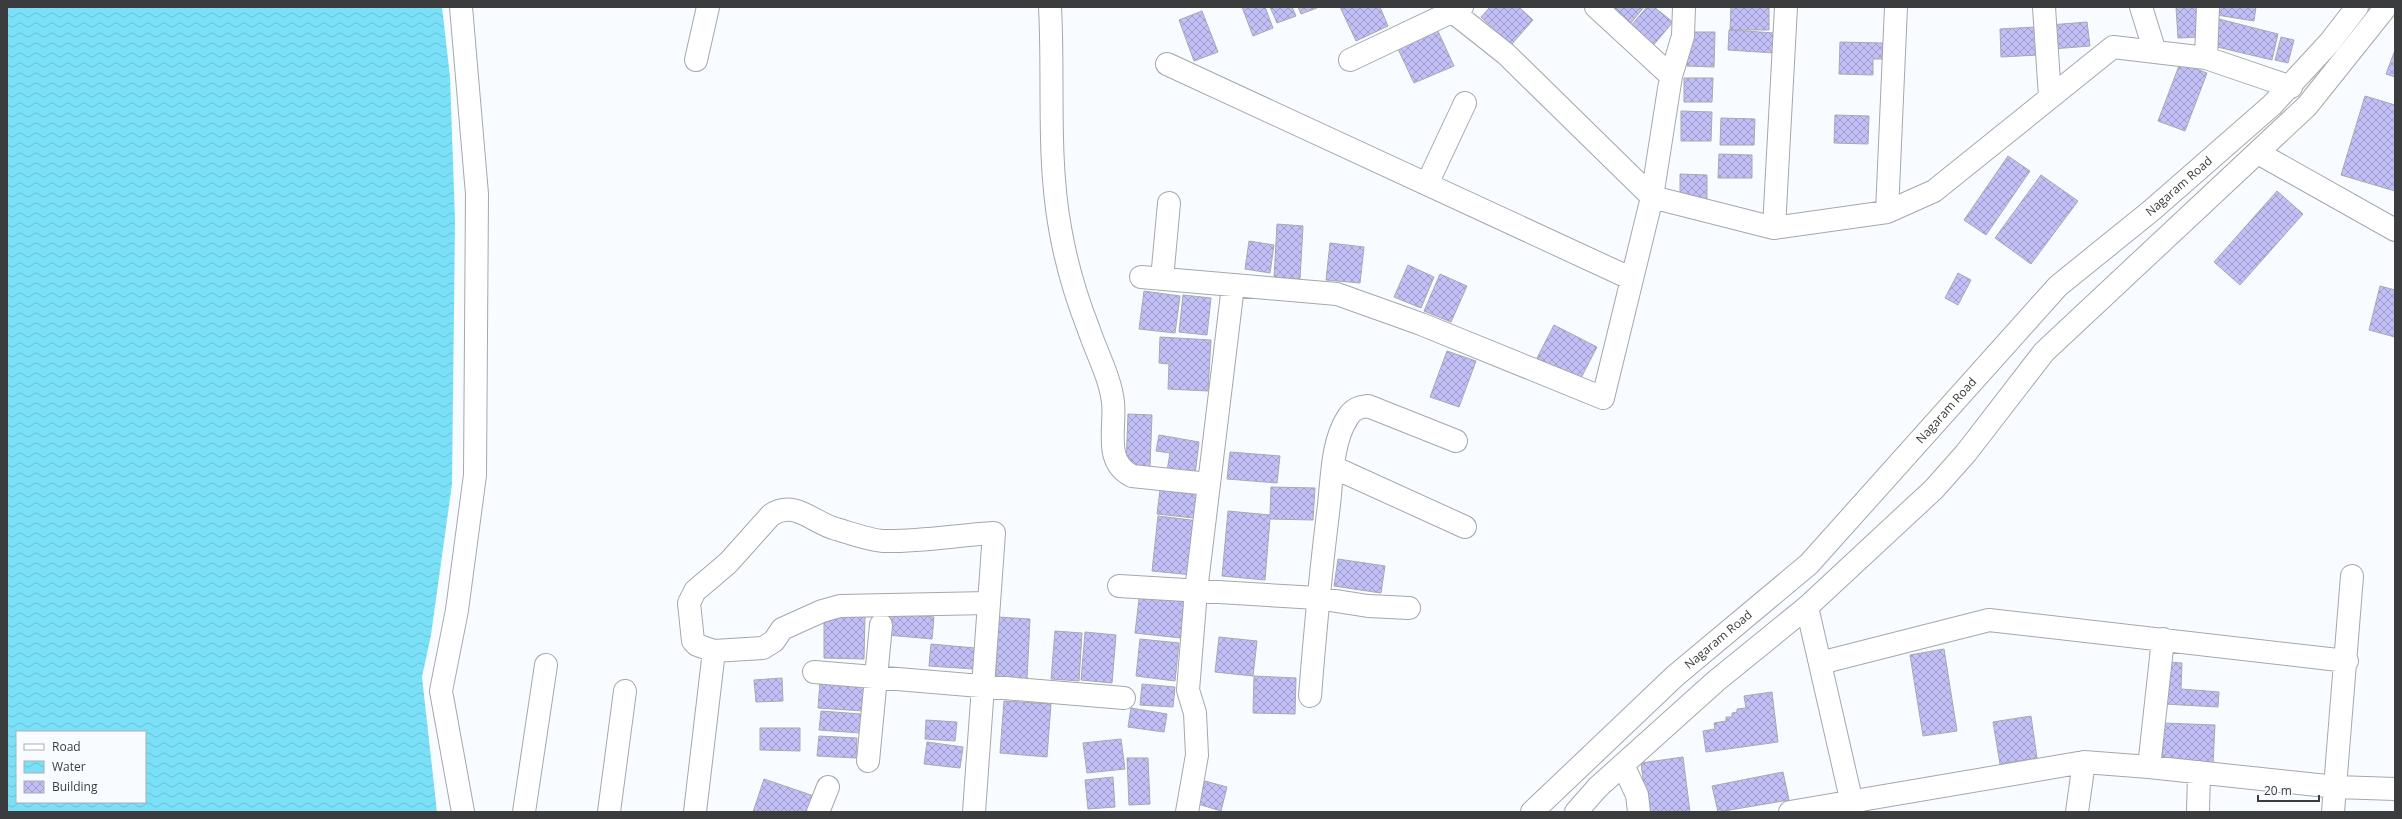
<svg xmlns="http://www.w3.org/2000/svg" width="2402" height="819" viewBox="0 0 2402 819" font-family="'Open Sans',sans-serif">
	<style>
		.water { fill: url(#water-waves); fill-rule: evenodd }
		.building { fill: url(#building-cross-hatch); stroke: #a9a9ae }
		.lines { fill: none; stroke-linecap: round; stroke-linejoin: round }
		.minor-casing { stroke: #a5a7ac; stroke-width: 24 }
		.major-casing { stroke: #a5a7ac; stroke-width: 24 }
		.minor { stroke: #fff; stroke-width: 22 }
		.major { stroke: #fff; stroke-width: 22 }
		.labels { text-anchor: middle; stroke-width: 3; stroke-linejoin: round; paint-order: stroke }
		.street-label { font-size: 12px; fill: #3b3c3d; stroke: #f8fbff }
	</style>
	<defs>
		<pattern id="water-waves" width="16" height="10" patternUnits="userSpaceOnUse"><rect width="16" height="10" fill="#7ae0f8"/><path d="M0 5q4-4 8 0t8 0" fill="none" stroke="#6ac1d6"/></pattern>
		<pattern id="building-cross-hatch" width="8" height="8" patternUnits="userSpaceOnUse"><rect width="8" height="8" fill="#c1bff5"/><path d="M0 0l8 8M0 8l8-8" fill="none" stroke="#9e9cc8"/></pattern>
	</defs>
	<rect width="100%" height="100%" fill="#f8fbff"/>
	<path class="water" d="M7 7H442L450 77 455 220 452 484 431 635 422 677 437 812H7ZM17 732H145V802H17Z"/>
	<path class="building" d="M1242 7H1265L1273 28 1253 36Z
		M1270 7H1292L1296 16 1277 23Z
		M1298 7H1317V8L1301 14Z
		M1340 7H1380L1388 26 1356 41Z
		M1490 7H1519L1533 20 1511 45 1481 17Z
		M1603 7H1644L1626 29Z
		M1647 7H1654L1673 22 1651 48 1628 29Z
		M1731 7H1769V30H1730Z
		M2176 7H2198L2200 37 2178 38Z
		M2218 7H2256L2254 21 2217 15Z
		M1202 11 1218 52 1194 61 1179 20Z
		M2219 19 2278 34 2272 60 2213 46Z
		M2087 22 2090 46 2052 49 2050 25Z
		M2036 27 2038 55 2001 57 2000 29Z
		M1437 29 1454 66 1414 83 1397 47Z
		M1729 30 1775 33 1774 53 1728 50Z
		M1688 32H1715L1714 67 1687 66Z
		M2281 37 2294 40 2288 63 2275 60Z
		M1840 42 1883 43 1882 59H1873V75L1839 74Z
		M2395 50V77L2386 74Z
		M2180 63 2207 73 2185 131 2158 121Z
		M1684 78H1713L1712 102H1684Z
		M2365 96 2395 105V191L2341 175Z
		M1681 111 1712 112 1711 141H1681Z
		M1835 115 1869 116 1868 144 1834 143Z
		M1721 118 1755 119 1754 145H1720Z
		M1719 154 1752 155V178H1718Z
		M2008 156 2030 171 1986 235 1964 220Z
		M1680 174 1707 175V200L1680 199Z
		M2041 175 2078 201 2031 264 1995 238Z
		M2277 191 2303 214 2240 285 2214 262Z
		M1277 224 1303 226 1300 279 1274 278Z
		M1249 241 1274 245 1270 273 1245 269Z
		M1330 243 1364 247 1360 283 1326 280Z
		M1408 265 1434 277 1421 308 1394 297Z
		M1958 273 1971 280 1958 305 1945 298Z
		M1440 274 1467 286 1451 322 1424 311Z
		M2380 286 2395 290V337L2369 330Z
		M1144 291 1180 296 1175 333 1139 329Z
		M1183 295 1211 298 1207 335 1179 332Z
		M1554 325 1597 347 1580 380 1537 358Z
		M1160 337 1211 340 1208 391 1168 389 1169 364 1159 363Z
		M1447 351 1476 361 1459 407 1430 397Z
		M1128 414 1152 415 1150 467H1126Z
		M1159 435 1199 442 1195 475 1167 471 1170 453 1156 451Z
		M1230 452 1280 456 1277 483 1227 479Z
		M1271 487 1315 488 1313 520 1270 519 1265 580 1222 576 1228 511 1270 515Z
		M1160 490 1197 494 1194 518 1157 514Z
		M1158 516 1199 521 1193 575 1152 571Z
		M1338 559 1385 566 1381 593 1334 586Z
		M1140 591 1185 596 1181 638 1135 633Z
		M889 613 934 617 932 639 887 635Z
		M824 616H865L864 659 824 658Z
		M998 617 1030 619 1027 679 996 677Z
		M1055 631 1082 633 1079 681 1051 679Z
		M1085 632 1116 635 1112 683 1081 680Z
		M1219 637 1257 641 1253 676 1215 672Z
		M1140 639 1179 643 1175 681 1136 676Z
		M931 644 975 648 973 669 929 666Z
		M1944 649 1957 731 1923 736 1910 655Z
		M2168 662 2182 663 2181 689 2219 692 2218 707 2165 704Z
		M1254 676 1296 678 1295 714 1253 713Z
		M782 678 783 701 756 702 754 680Z
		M820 682 865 684 863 711 818 708Z
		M1142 684 1175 687 1173 707 1140 705Z
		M1772 692 1778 742 1706 752 1703 731 1715 729 1714 723 1726 721V717H1732V713L1737 712V709L1746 708 1744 696Z
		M1004 701 1051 704 1047 757 1000 753Z
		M1131 708 1167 714 1164 732 1128 727Z
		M821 711 861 714 860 733 819 730Z
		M2031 716 2037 758 2000 764 1993 722Z
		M926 720 957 722 955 741 925 739Z
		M2164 723 2215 725 2213 764 2162 761Z
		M760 728H800V751L760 750Z
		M819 736 857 738 856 758 817 756Z
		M1121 739 1125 769 1087 773 1083 743Z
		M927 742 963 747 960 768 924 764Z
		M1683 757 1690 812H1647L1641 763Z
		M1127 758H1148L1150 804 1129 805Z
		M1783 772 1789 800 1718 812 1712 786Z
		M1113 777 1115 807 1088 809 1085 780Z
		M764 779 814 796 809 812H753Z
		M1205 781 1227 787 1221 811 1198 804Z"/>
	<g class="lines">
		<defs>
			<path id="minor" d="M461 7 477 194 475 475 457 610 441 691 463 812
				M1050 7C1054 80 1047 156 1060 228 1066 263 1076 297 1089 330 1097 354 1110 377 1113 402 1116 427 1103 462 1132 476L1209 484
				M1449 7 1453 12 1506 54 1652 197 1774 228 1887 212 1934 191 2113 47 2206 58 2291 87
				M1596 7 1671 76
				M2044 7 2050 97
				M2141 7 2155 52
				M2206 58 2208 7
				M696 60 708 7
				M1350 60 1462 7
				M1167 64 1632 279
				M2258 153 2395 230
				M1427 184 1465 103
				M1887 212 1896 7
				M1774 228 1786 7
				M1141 277 1337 294 1421 324 1603 398 1652 197 1671 76 1683 36 1684 7
				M1162 279 1169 203
				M1333 467 1465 527
				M1119 586 1317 598 1368 606 1409 608
				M1807 607 1854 812
				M714 651 763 648 774 641 782 629 822 611 840 606 988 603
				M1820 663 1989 620 2347 661
				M814 672 1124 698
				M1310 696C1315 632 1321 569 1329 505 1332 478 1332 441 1348 417 1353 409 1359 407 1368 406L1456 441
				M868 761 881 625
				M1623 765 1637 795 1639 812
				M2149 767 2163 639
				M524 812 546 665
				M609 812 625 691
				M695 812 714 651 697 645 693 641 689 603 695 591 728 563 771 515C795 499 813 523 836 529 850 533 869 540 883 541 919 542 958 535 994 533L974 812
				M818 812 828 787
				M1187 812 1197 755 1195 713 1188 690 1196 591 1233 286
				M1790 812 2084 762 2149 767 2336 787 2395 789
				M2077 812 2084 762
				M2198 812 2199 772
				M2333 812 2352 576"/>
			<g id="major">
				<path id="s1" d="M1532 812 1675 676 1809 564 2058 286 2152 210 2272 105 2330 42 2357 7"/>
				<path d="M1576 812 1598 787 1716 681 1807 607 1934 489 1966 453 2044 352 2307 106 2386 7"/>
			</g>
		</defs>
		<use href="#minor" class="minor-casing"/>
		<use href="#major" class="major-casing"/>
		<use href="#minor" class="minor"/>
		<use href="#major" class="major"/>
	</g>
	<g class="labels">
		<g class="street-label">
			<text dy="4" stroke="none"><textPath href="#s1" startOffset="902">Nagaram Road</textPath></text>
			<text dy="4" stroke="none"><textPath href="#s1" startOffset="578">Nagaram Road</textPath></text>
			<text dy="4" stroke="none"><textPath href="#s1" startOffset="254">Nagaram Road</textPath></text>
		</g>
	</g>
	<rect width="2402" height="819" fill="none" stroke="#3b3c3d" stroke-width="16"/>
	<rect x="16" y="731" width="130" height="72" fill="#f8fbff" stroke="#acafb1"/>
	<rect x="24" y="744" width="20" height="6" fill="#ffffff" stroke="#acafb1"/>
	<text x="52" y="751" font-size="12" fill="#3b3c3d">Road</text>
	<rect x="24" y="761" width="20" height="12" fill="url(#water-waves)" stroke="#acafb1"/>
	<text x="52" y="771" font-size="12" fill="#3b3c3d">Water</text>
	<rect x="24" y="781" width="20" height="12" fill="url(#building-cross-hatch)" stroke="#acafb1"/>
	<text x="52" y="791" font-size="12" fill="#3b3c3d">Building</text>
	<path d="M2258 795v6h61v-6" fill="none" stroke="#3b3c3d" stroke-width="2"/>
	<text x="2264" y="795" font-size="12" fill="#3b3c3d" stroke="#f8fbff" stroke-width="3" paint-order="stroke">20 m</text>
</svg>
